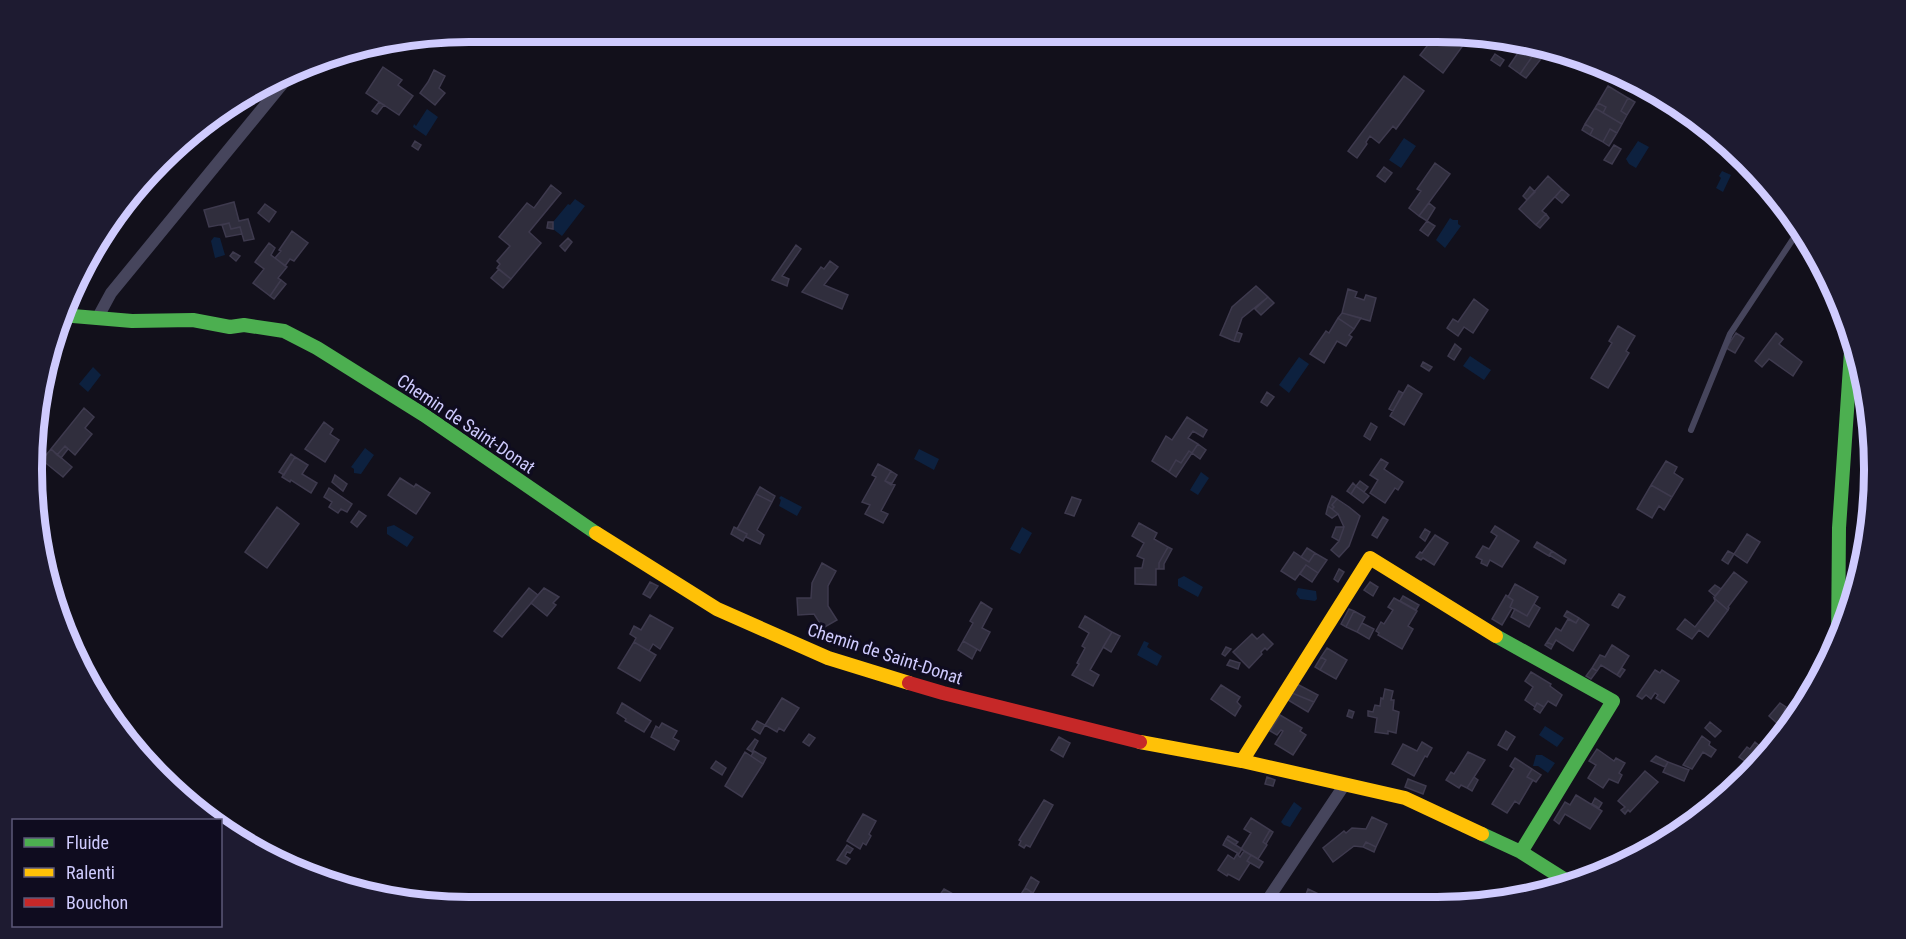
<svg xmlns="http://www.w3.org/2000/svg" width="1906" height="939" viewBox="0 0 1906 939" font-family="'Roboto Condensed',sans-serif">
	<style>
		.water { fill: #0d213f }
		.building { fill: #302e3d; stroke: #3e3a4e; stroke-width: 1.5 }
		.lines { fill: none; stroke-linecap: round; stroke-linejoin: round }
		.lane { stroke: #46455c; stroke-width: 6 }
		.street { stroke: #46455c; stroke-width: 12 }
		.fast { stroke: #4caf50; stroke-width: 14 }
		.slow { stroke: #ffc107; stroke-width: 14 }
		.jam { stroke: #c62828; stroke-width: 14 }
		.labels { text-anchor: middle; stroke-width: 6; stroke-linejoin: round; paint-order: stroke }
		.street-label { font-size: 18px; fill: #cfcbfe; stroke: #0f0c1f }
		.rim { fill: none; stroke: #cfcbfe; stroke-width: 8 }
	</style>
	<rect width="100%" height="100%" fill="#12101b"/>
	<path class="water" d="M427 109 438 117 426 136 413 127 414 124 416 126Z
		M1404 138 1416 146 1401 168 1389 160Z
		M1638 141 1649 147 1636 168 1629 164 1626 159Z
		M1722 171 1731 175 1723 192 1716 188 1721 178 1719 176Z
		M575 199 585 206 562 236 553 229V222L568 204 570 205Z
		M1450 218 1453 220H1458V224L1461 226 1445 248 1436 240Z
		M214 237 220 238 225 255 215 258 211 241Z
		M1470 356 1491 370 1484 380 1463 366Z
		M1299 357 1309 364 1289 393 1279 385Z
		M93 367 101 375 88 392 79 384Z
		M365 448 374 455 361 474 354 473V469L351 467Z
		M919 449 939 459 934 470 914 459Z
		M1201 472 1209 478 1198 495 1190 490Z
		M781 496 802 507 797 516 779 506 781 500 779 498Z
		M394 525 414 537 407 547 387 534V527Z
		M1022 527 1032 533 1020 554 1010 549Z
		M1184 576 1203 587 1198 597 1178 586V579Z
		M1298 588 1316 591 1317 599 1315 601 1300 599 1296 594Z
		M1144 641 1149 643 1147 647 1162 656 1157 666 1137 655Z
		M1545 726 1564 738 1557 747 1539 735Z
		M1536 755H1542L1555 763 1548 773 1538 766H1533Z
		M1294 802 1302 808 1290 827 1284 825 1281 822Z"/>
	<path class="building" d="M1438 32 1459 34 1467 40 1443 73 1420 55Z
		M1522 47 1534 54 1520 74 1509 66Z
		M1495 54 1504 60 1500 66 1491 60Z
		M1534 54 1541 59 1526 78 1520 74Z
		M383 67 402 80 398 85 413 96 399 115 366 93Z
		M434 70 445 76 439 88 445 93 435 105 420 93 428 82Z
		M1404 76 1424 91 1396 129 1393 126 1379 143 1370 136 1366 142 1367 144 1357 158 1348 151Z
		M1608 86 1628 98 1621 111 1627 115 1622 124 1603 113 1606 107 1598 103Z
		M1628 98 1635 102 1627 115 1621 111Z
		M379 102 384 105 377 114 372 111Z
		M1598 103 1606 107 1603 113 1595 108Z
		M1595 108 1622 124 1617 133 1610 129 1603 142 1590 135 1593 129 1585 124Z
		M1585 124 1593 129 1590 135 1582 130Z
		M1610 129 1617 133 1609 146 1603 142Z
		M415 141 421 145 418 150 412 146Z
		M1614 145 1621 149 1612 164 1604 160Z
		M1435 163 1450 174 1419 216 1409 208 1421 191 1417 189Z
		M1384 167 1392 173 1385 182 1377 176Z
		M1548 176 1562 189 1542 211 1546 214 1536 225 1519 209Z
		M551 185 561 193 529 232 541 243 511 279 497 268 500 264 497 261 510 246 499 237 527 203 534 208Z
		M1530 187 1535 192 1527 200 1523 196Z
		M1562 189 1569 195 1562 203 1555 197Z
		M234 202 239 221 248 219 254 239 244 241 240 227 231 229 229 223 209 227 204 210Z
		M1429 203 1435 208 1427 221 1419 216Z
		M265 204 276 212 269 222 258 213Z
		M1546 214 1549 218 1540 228 1536 225Z
		M1427 221 1435 226 1428 236 1420 230Z
		M548 222H553V229L547 228Z
		M229 223 231 229 240 227 242 234 226 237 222 225Z
		M292 231 308 243 294 261 290 259 285 266 275 258 281 251 279 250Z
		M568 238 572 242 565 251 560 246Z
		M269 243 275 248 271 255 287 267 278 278 281 280 270 296 253 283 264 269 255 262Z
		M796 245 801 249 782 276 789 279 787 286 772 280Z
		M233 252 240 256 236 261 230 256Z
		M830 261 838 267 824 285 848 295 842 309 802 292 821 267 824 269Z
		M499 269 511 279 503 288 491 278Z
		M281 280 286 284 274 299 270 296Z
		M1256 286 1268 297 1242 318 1234 341 1220 335 1232 307Z
		M1348 289 1357 292 1355 297 1364 300 1366 295 1376 298 1370 321 1342 313Z
		M1268 297 1274 303 1261 315 1255 309Z
		M1474 299 1488 310 1473 333 1464 327 1458 336 1447 328 1453 319 1458 322Z
		M1342 313 1361 318 1354 329 1338 318Z
		M1338 318 1354 329 1349 335 1352 337 1346 346 1337 341 1324 363 1310 354 1326 331 1329 333Z
		M1618 326 1635 336 1626 351 1629 353 1608 388 1591 378 1612 343 1609 341Z
		M1237 332 1242 334 1239 342 1234 341Z
		M1736 333 1744 338 1735 353 1726 348Z
		M1776 333 1783 339 1779 344 1802 362 1793 376 1769 359 1762 367 1755 361Z
		M1455 344 1461 349 1454 360 1448 356Z
		M1423 362 1432 367 1429 371 1421 366Z
		M1408 385 1422 394 1404 425 1390 416Z
		M1399 391 1403 393 1393 411 1389 409Z
		M1267 392 1274 397 1267 406 1261 402Z
		M436 397 442 401 439 406 432 402Z
		M84 408 94 417 85 428 92 434 75 455 65 446 57 455 51 449Z
		M1187 417 1207 430 1203 437 1193 431 1188 438 1198 444 1192 453 1189 451 1181 463 1176 460 1169 472 1152 461 1166 436 1172 440Z
		M324 422 333 429 330 434 339 440 325 462 305 449Z
		M1371 423 1377 427 1370 440 1364 436Z
		M1198 444 1206 450 1200 459 1192 453Z
		M65 446 68 449 61 458 57 455Z
		M51 449 72 467 63 477 42 460Z
		M1189 451 1192 453 1176 477 1169 472 1176 460 1181 463Z
		M291 454 295 457 284 475 279 472Z
		M295 457 308 465 302 474 317 483 311 493 291 480 290 482 282 477Z
		M1381 459 1388 463 1384 469 1403 482 1398 490 1395 488 1385 503 1370 493 1378 480 1370 475Z
		M1666 461 1677 467 1674 473 1683 479 1672 497 1651 485Z
		M878 464 891 471 885 481 895 485 881 511 888 514 883 523 865 514 870 505 862 502 876 477 872 475Z
		M891 471 897 475 891 485 885 481Z
		M335 475 347 484 343 491 332 482Z
		M400 478 414 487 416 484 430 493 416 514 388 495Z
		M1360 481 1368 487 1364 492 1356 486Z
		M1353 483 1356 486 1351 494 1347 491Z
		M1651 485 1672 497 1664 510 1659 506 1652 518 1637 509Z
		M1356 486 1369 496 1363 503 1351 494Z
		M760 487 775 496 772 502 756 494Z
		M329 488 352 504 347 512 341 509 338 513 329 507 332 502 324 497Z
		M756 494 772 502 757 530 764 535 760 544 746 537 747 534 737 529Z
		M1332 496 1337 499 1332 505 1334 507 1332 509 1328 506Z
		M1072 497 1081 500 1074 516 1065 513Z
		M1337 499 1349 507 1360 516 1349 546 1339 557 1331 550 1339 541 1344 527 1338 514 1332 509 1334 507 1332 505Z
		M1328 506 1332 509 1338 514 1332 518 1326 514Z
		M277 507 299 524 267 568 245 552Z
		M359 511 366 516 357 527 351 522Z
		M1383 517 1388 520 1377 538 1372 535Z
		M1139 523 1157 533 1154 539 1168 547 1159 563V569H1156V585L1135 584V568H1142L1144 559 1137 556 1144 543 1132 536Z
		M1495 526 1519 541 1502 567 1490 560 1487 566 1481 563 1482 560 1476 557 1483 546 1489 549 1497 536 1491 532Z
		M734 527 747 534 743 541 731 534Z
		M1336 527H1344L1339 541 1332 537Z
		M1425 529 1430 532 1425 541 1420 537Z
		M1747 534 1760 542 1747 563 1734 554Z
		M1435 535 1448 543 1434 565 1423 558 1421 560 1416 557 1420 552 1422 553Z
		M1537 542 1552 551 1549 556 1534 547Z
		M1168 547 1172 549 1164 564V569H1159V563Z
		M1307 548 1315 553 1309 562 1301 557Z
		M1552 551 1566 560 1564 564 1549 555Z
		M1728 551 1734 554 1728 564 1722 560Z
		M1294 552 1309 562 1315 553 1327 560 1318 573 1306 565 1295 580 1281 571Z
		M822 563 836 571 828 586V606L837 620 823 628 814 614 798 615 797 598H811L812 583Z
		M1306 565 1318 573 1312 582 1300 574Z
		M1339 569 1344 572 1338 582 1334 579Z
		M1734 572 1747 582 1728 607 1729 608 1728 610 1714 598Z
		M650 582 658 586 650 598 643 594Z
		M1370 582 1378 587 1373 596 1364 590Z
		M1515 584 1538 597 1527 616 1510 607 1513 600 1508 597Z
		M1715 585 1721 589 1715 596 1709 591Z
		M529 588 538 595 502 637 494 631Z
		M544 588 559 597 553 603 556 605 547 616 531 603Z
		M1619 594 1625 597 1618 608 1612 605Z
		M1506 595 1513 600 1510 607 1512 608 1502 625 1492 619Z
		M1403 596 1419 605 1416 610 1400 601Z
		M1394 598 1417 611 1408 626 1413 629 1402 649 1378 635 1379 633 1376 631 1381 622 1384 624 1393 610 1388 607Z
		M1714 598 1728 610 1708 637 1699 630 1692 639 1677 629 1685 619 1695 627 1715 601Z
		M981 602 992 609 982 628 990 632 980 651 963 641 973 623 970 621Z
		M1534 604 1540 608 1529 627 1511 617 1515 609 1527 616Z
		M1349 609 1354 611 1346 627 1341 624Z
		M1354 611 1365 617 1357 632 1346 627Z
		M1567 611 1579 618 1576 623 1564 616Z
		M650 615 673 628 660 649 653 644 649 651 634 642 636 638 630 634 634 626 641 630Z
		M1085 616 1112 632 1090 670 1099 675 1093 686 1072 675 1079 664 1077 663 1085 648 1082 646 1089 633 1079 627Z
		M1579 618 1589 625 1573 651 1556 640 1553 645 1547 642 1556 628 1561 631 1568 619 1576 623Z
		M1362 623 1374 629 1369 639 1357 632Z
		M1112 632 1120 636 1111 652 1103 647Z
		M1252 634 1257 639 1263 634 1273 644 1267 650 1265 648 1261 652 1262 654 1249 668 1233 652Z
		M1556 640 1551 649 1545 645 1547 642 1553 645Z
		M963 641 977 649 972 659 958 650Z
		M634 642 656 655 640 681 618 668Z
		M1612 645 1629 656 1617 675 1601 665 1597 671 1592 668 1600 655 1605 657Z
		M1226 647 1231 649 1225 656 1222 654Z
		M1327 648 1347 660 1336 679 1320 670 1326 660 1321 657Z
		M1321 657 1326 660 1320 670 1315 667Z
		M1230 660 1240 663 1238 669 1227 665Z
		M1592 668 1597 671 1591 679 1586 676Z
		M1622 668 1625 670 1620 677 1617 675Z
		M1655 670 1660 673 1662 670 1679 681 1664 703 1656 698 1658 695 1655 693 1651 699 1646 695 1642 699 1637 696Z
		M1531 672 1551 684 1550 686 1562 695 1556 706 1548 701 1544 707 1537 703 1535 707 1525 700 1533 687 1525 681Z
		M1297 684 1318 695 1314 702 1292 693Z
		M1221 685 1240 697 1237 702 1241 706 1235 716 1211 699Z
		M1385 689 1393 691 1391 700H1394L1393 710 1399 712 1396 733 1388 731V734L1375 732 1377 718 1368 716V711L1373 712 1375 705 1380 706 1381 698 1383 699Z
		M1292 693 1314 702 1308 712 1288 700Z
		M782 698 799 708 784 731 779 728 777 732 765 725Z
		M622 703 651 721 644 732 625 721 626 719 617 713Z
		M1537 703 1544 707 1540 713 1534 709Z
		M1780 703 1786 707 1784 711 1789 715 1780 726 1769 716Z
		M1349 710 1354 712 1352 718 1347 716Z
		M1280 715 1302 728 1300 731 1306 735 1293 755 1275 744 1283 731 1281 730 1277 735 1270 731Z
		M757 721 765 725 760 734 752 729Z
		M1710 722 1721 731 1715 737 1705 728Z
		M662 723 677 731 673 738 679 741 674 750 651 737 656 726 659 728Z
		M1506 731 1515 737 1507 750 1498 745Z
		M809 734 815 738 809 746 803 742Z
		M1702 736 1710 742 1709 745 1716 750 1711 757 1703 752 1692 769 1683 765Z
		M1059 737 1070 743 1063 757 1051 750Z
		M755 739 758 741 752 752 747 749Z
		M1422 742 1432 748 1427 757 1425 756 1414 776 1392 764 1403 744 1417 751Z
		M1755 742 1762 748 1759 752 1764 757 1753 767 1739 757 1747 747 1750 749Z
		M1597 749 1614 761 1616 758 1625 763 1619 773 1622 775 1618 783 1609 779 1603 788 1588 778 1596 765 1589 761Z
		M754 751 766 758 763 764 751 756Z
		M745 752 763 764 742 797 725 786Z
		M1468 752 1485 760 1467 788 1461 785 1459 788 1446 780 1451 772 1454 774Z
		M1656 756 1668 762 1665 767 1651 761Z
		M1515 758 1532 769 1527 777 1533 780 1519 804 1515 801 1507 813 1492 804 1514 769 1510 766Z
		M716 761 726 768 722 775 711 768Z
		M1668 762 1689 770 1684 781 1663 772Z
		M1532 769 1541 775 1536 782 1527 777Z
		M1645 771 1658 782 1630 812 1628 810 1625 814 1621 810 1625 807 1618 801Z
		M1267 777 1275 780 1273 786 1265 784Z
		M1474 777 1478 780 1472 791 1467 788Z
		M1408 779 1426 786 1423 794 1405 787Z
		M1576 795 1602 811 1590 829 1565 814 1559 824 1554 820 1565 802 1570 805Z
		M1595 798 1602 803 1599 808 1592 804Z
		M1044 800 1053 805 1030 847 1026 845 1024 848 1019 845 1021 841 1019 840Z
		M863 814 876 821 869 834 871 836 866 845 863 843 860 849 847 841Z
		M1372 817 1387 824 1376 847 1366 842 1363 847 1354 846 1333 862 1323 848 1344 831 1346 833 1352 828 1366 829Z
		M1251 818 1270 830 1263 842 1267 845 1258 859 1241 849 1251 833 1244 829Z
		M1270 830 1273 832 1266 844 1263 842Z
		M1228 836 1238 842 1235 845 1226 839Z
		M1226 839 1242 849 1239 854 1223 845Z
		M1366 842 1376 847 1374 852 1363 847Z
		M847 845 853 849 850 853 847 852 845 856 850 859 846 864 837 860Z
		M1244 851 1251 855 1247 861 1250 863 1239 880 1228 874 1227 876 1218 870 1228 855 1234 859 1237 854 1240 857Z
		M1251 855 1263 862 1259 868 1247 861Z
		M1031 877 1039 882 1033 893 1025 888Z
		M1025 888 1031 892 1024 905H1022L1016 902Z
		M944 889 955 895 950 906H936L942 897 939 896Z
		M1308 889 1323 896 1319 903 1305 897Z
		M1333 898 1344 900 1343 904H1333Z
		M1474 898 1487 904H1471Z
		M1349 900 1361 902V904H1348Z"/>
	<g class="lines">
		<path class="lane" d="M1691 430 1730 334 1801 227"/>
		<path class="street" d="M98 317 111 293 289 76
			M1264 905 1345 784"/>
		<path class="fast" d="M67 312 73 316 132 321 193 320 230 327 244 325 284 331 317 348 424 415 596 533
			M1496 636 1613 701 1521 852
			M1838 643 1839 528 1852 337
			M1482 834 1521 852 1567 881 1573 882"/>
		<path class="slow" d="M596 533 717 609 828 658 909 683
			M1140 742 1242 761 1405 798 1482 834
			M1242 761 1370 558 1496 636"/>
		<path class="jam" d="M1865 558 1871 437
			M909 683 943 693 1140 742"/>
	</g>
	<g class="labels">
		<g class="street-label">
			<text transform="translate(466 424) rotate(34)" y="6">Chemin de Saint-Donat</text>
			<text transform="translate(885 654) rotate(18)" y="6">Chemin de Saint-Donat</text>
		</g>
	</g>
	<path d="M0 0H1906V939H0ZM469 42H1437A427 427 0 0 1 1864 469V470A427 427 0 0 1 1437 897H469A427 427 0 0 1 42 470V469A427 427 0 0 1 469 42Z" fill="#1e1b31" fill-rule="evenodd"/>
	<path class="rim" d="M469 42H1437A427 427 0 0 1 1864 469V470A427 427 0 0 1 1437 897H469A427 427 0 0 1 42 470V469A427 427 0 0 1 469 42Z"/>
	<rect x="12" y="819" width="210" height="108" fill="#0f0c1f" stroke="#5c5878" stroke-width="1.5"/>
	<rect x="24" y="838" width="30" height="9" fill="#4caf50" stroke="#5c5878" stroke-width="1.5"/>
	<text x="66" y="849" font-size="18" fill="#cfcbfe">Fluide</text>
	<rect x="24" y="868" width="30" height="9" fill="#ffc107" stroke="#5c5878" stroke-width="1.5"/>
	<text x="66" y="879" font-size="18" fill="#cfcbfe">Ralenti</text>
	<rect x="24" y="898" width="30" height="9" fill="#c62828" stroke="#5c5878" stroke-width="1.5"/>
	<text x="66" y="909" font-size="18" fill="#cfcbfe">Bouchon</text>
</svg>
